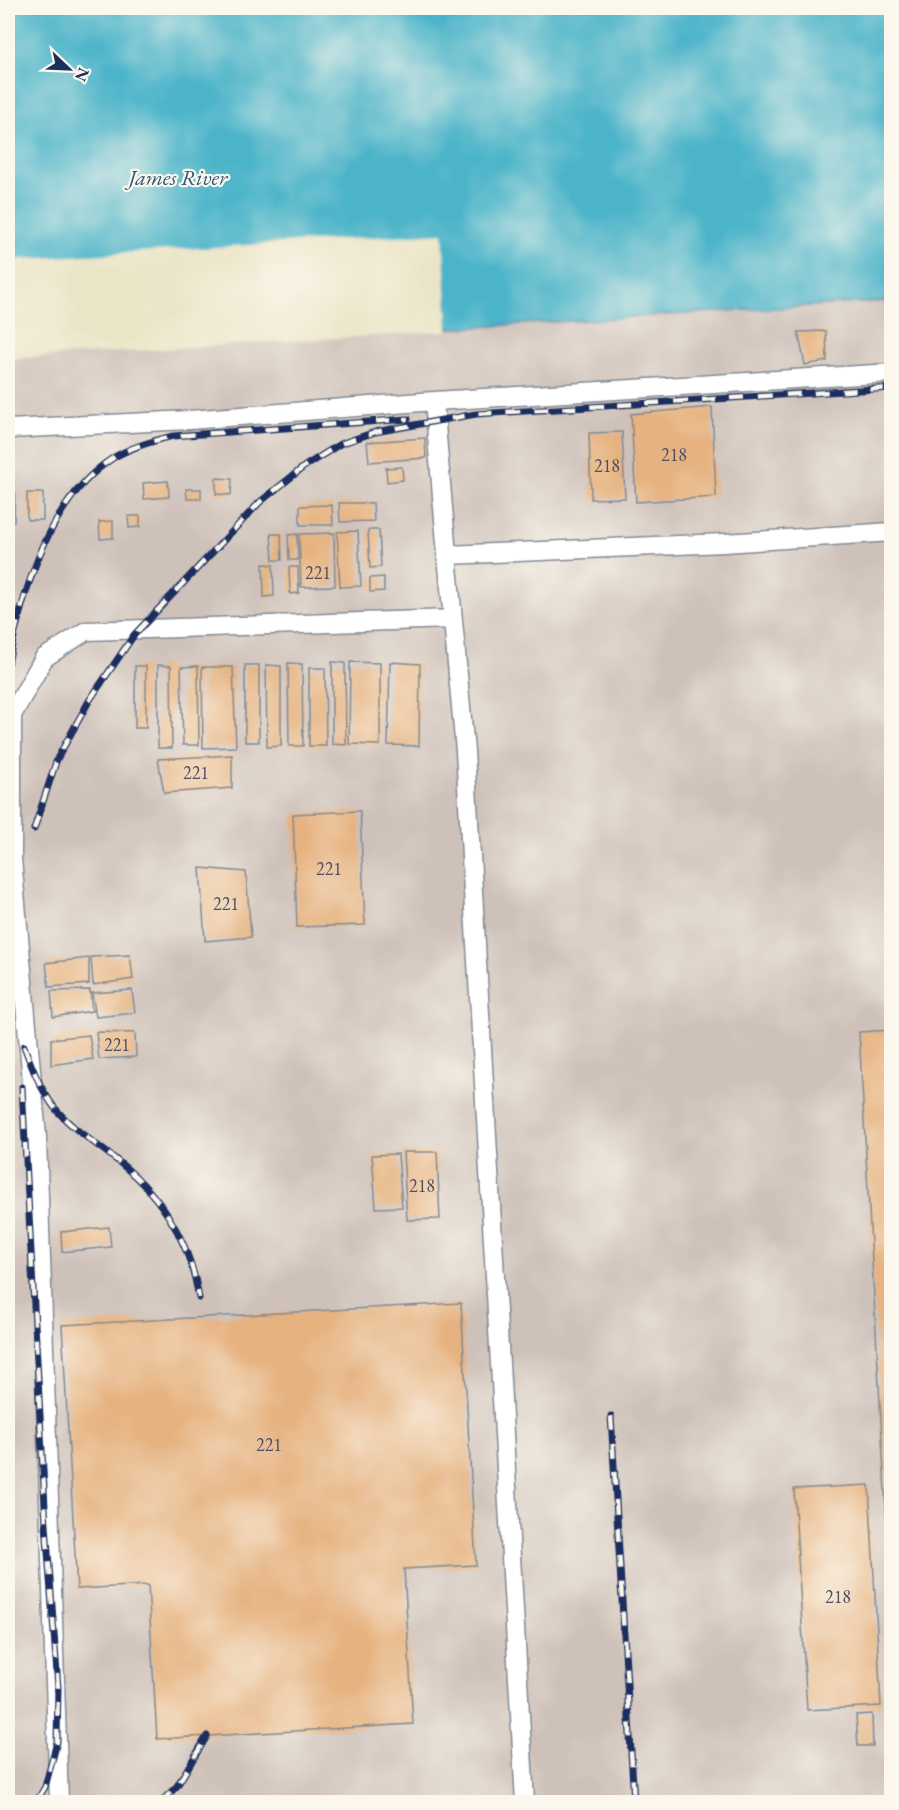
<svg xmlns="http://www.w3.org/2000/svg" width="899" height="1810" viewBox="0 0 899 1810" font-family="'EB Garamond',serif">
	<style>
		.industrial { fill: #cec1b9 }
		.water { fill: #4bb4c9; stroke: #337294; stroke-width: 1.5 }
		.pier { fill: #ebe5c7 }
		.building { fill: #e6b280 }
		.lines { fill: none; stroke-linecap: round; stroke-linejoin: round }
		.lane-casing { stroke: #838a92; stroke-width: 21 }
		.lane { stroke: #fff; stroke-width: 18 }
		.rail-casing { stroke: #1b2f5e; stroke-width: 7 }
		.rail { stroke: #fbf7ec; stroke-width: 4.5; stroke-dasharray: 14; stroke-linecap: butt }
		.labels { text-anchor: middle; stroke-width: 4.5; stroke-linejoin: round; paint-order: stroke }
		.number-label { font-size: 18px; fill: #4e5066 }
		.water-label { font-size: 22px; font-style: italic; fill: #29577e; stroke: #fbf7ec }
	</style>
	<rect width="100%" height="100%" fill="#fbf7ec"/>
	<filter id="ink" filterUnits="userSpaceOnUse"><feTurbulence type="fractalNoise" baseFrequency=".0167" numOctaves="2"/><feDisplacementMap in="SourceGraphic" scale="12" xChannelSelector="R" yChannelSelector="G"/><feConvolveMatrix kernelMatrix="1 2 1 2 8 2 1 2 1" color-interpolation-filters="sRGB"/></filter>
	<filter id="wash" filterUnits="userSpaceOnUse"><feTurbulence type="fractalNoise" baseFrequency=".008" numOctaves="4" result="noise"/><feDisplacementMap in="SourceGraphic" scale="24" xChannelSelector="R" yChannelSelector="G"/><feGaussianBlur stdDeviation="1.35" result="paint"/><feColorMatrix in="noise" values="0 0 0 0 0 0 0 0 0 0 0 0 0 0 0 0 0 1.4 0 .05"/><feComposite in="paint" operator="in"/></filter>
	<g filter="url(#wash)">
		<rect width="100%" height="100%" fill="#ebe5c7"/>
		<path class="industrial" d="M8 8H891V1802H8Z"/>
		<path class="water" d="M8 8H891V301L8 356Z"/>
		<path class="pier" d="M443 233 448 331 8 359V260Z"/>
		<g id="blocks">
			<path class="building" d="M826 331 827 361 805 365 798 332Z
				M712 407 716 497 636 502 631 414Z
				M622 432 625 498 591 499 589 433Z
				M425 438 426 458 369 462 367 442Z
				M402 467 403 480 387 482 386 468Z
				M216 478 232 479 231 495 216 494Z
				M168 481 169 497 144 499 143 483Z
				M186 489H201V499H187Z
				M8 492H15L14 521H8Z
				M27 493H43V520H27Z
				M339 503H373L374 521 340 522Z
				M332 505 333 525H300V506Z
				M128 516H140V527L129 528Z
				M113 521V538L100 539 99 522Z
				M368 530H379L381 567 370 568Z
				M358 531 361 586 340 587 337 532Z
				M334 533 335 586 301 587 299 534Z
				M271 534H281L282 560H273Z
				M297 534 298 560H289L288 535Z
				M263 564 273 565 274 596 264 597Z
				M289 567H298L299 593 290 594Z
				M384 577V591L370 592V578Z
				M332 662 345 663 346 745 332 744Z
				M350 662 380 663V745L349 744Z
				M390 662 420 664 419 746 388 745Z
				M288 663 302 664 303 746H289Z
				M158 665 171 666 172 748H158Z
				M245 665H259V742H245Z
				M266 665 281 666V746L267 747Z
				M135 666H146V728H135Z
				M198 666 199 745H183L181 667Z
				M202 667H233L236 747 203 748Z
				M309 668H325L326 746H309Z
				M232 755V788L164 793 158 759Z
				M360 811 365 925 297 927 293 814Z
				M200 868 246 872 251 937 205 941Z
				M130 955 133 979 93 985 91 957Z
				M89 958V984L49 987 46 963Z
				M90 990 92 1011 53 1017 51 991Z
				M132 990 135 1013 96 1017 92 993Z
				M892 1030V1580H890L859 1032Z
				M96 1032 135 1033 136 1057 99 1059Z
				M89 1035 93 1059 51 1065V1039Z
				M403 1152H437L440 1219 407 1220Z
				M398 1154 402 1207 376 1208 372 1155Z
				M109 1227 111 1247 62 1252 61 1232Z
				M461 1303 476 1565 404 1569 413 1724 157 1739 148 1585 77 1589 62 1325Z
				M869 1485 881 1706 807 1710 794 1489Z
				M872 1714 873 1746H858L856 1715Z"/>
		</g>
	</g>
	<g filter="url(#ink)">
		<use href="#blocks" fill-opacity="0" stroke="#838a92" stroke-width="1.5"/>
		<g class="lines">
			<defs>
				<path id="lane" d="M8 429 189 420 434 401
					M447 555 434 401 892 373
					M59 1802 37 1137 12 859V715L44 658 86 631 453 619
					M525 1802 465 751 447 555 724 543 892 532"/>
			</defs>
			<use href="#lane" class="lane-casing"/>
			<use href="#lane" class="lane"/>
			<defs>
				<path id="rail" d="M8 663C23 592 48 500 113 458 131 447 152 441 173 436L408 419
					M34 829 57 759 89 701 134 635 260 502 305 466 340 444 375 432 476 414 892 388
					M24 1046C32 1068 40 1088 54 1107 69 1126 91 1140 110 1155 159 1192 189 1237 199 1298
					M22 1087 46 1525 58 1687 57 1742 45 1787 36 1802
					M611 1416 634 1802
					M161 1802 177 1786 207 1736"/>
			</defs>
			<use href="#rail" class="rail-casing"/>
			<use href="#rail" class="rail"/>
		</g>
	</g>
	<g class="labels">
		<g class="number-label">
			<text x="674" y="461">218</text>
			<text x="607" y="472">218</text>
			<text x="318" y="579">221</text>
			<text x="196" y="779">221</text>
			<text x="329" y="875">221</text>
			<text x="226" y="910">221</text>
			<text x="117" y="1051">221</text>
			<text x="422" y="1192">218</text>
			<text x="269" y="1451">221</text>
			<text x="838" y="1603">218</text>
		</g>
		<g class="water-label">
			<text x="178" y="185">James River</text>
		</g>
	</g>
	<rect width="899" height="1810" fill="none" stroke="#fbf7ec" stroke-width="30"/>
	<g transform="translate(69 69) rotate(113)" stroke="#fbf7ec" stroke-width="4.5" paint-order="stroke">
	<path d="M0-4.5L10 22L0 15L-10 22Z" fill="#1b2f5e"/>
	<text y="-9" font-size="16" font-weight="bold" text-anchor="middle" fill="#1b2f5e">N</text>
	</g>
</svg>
